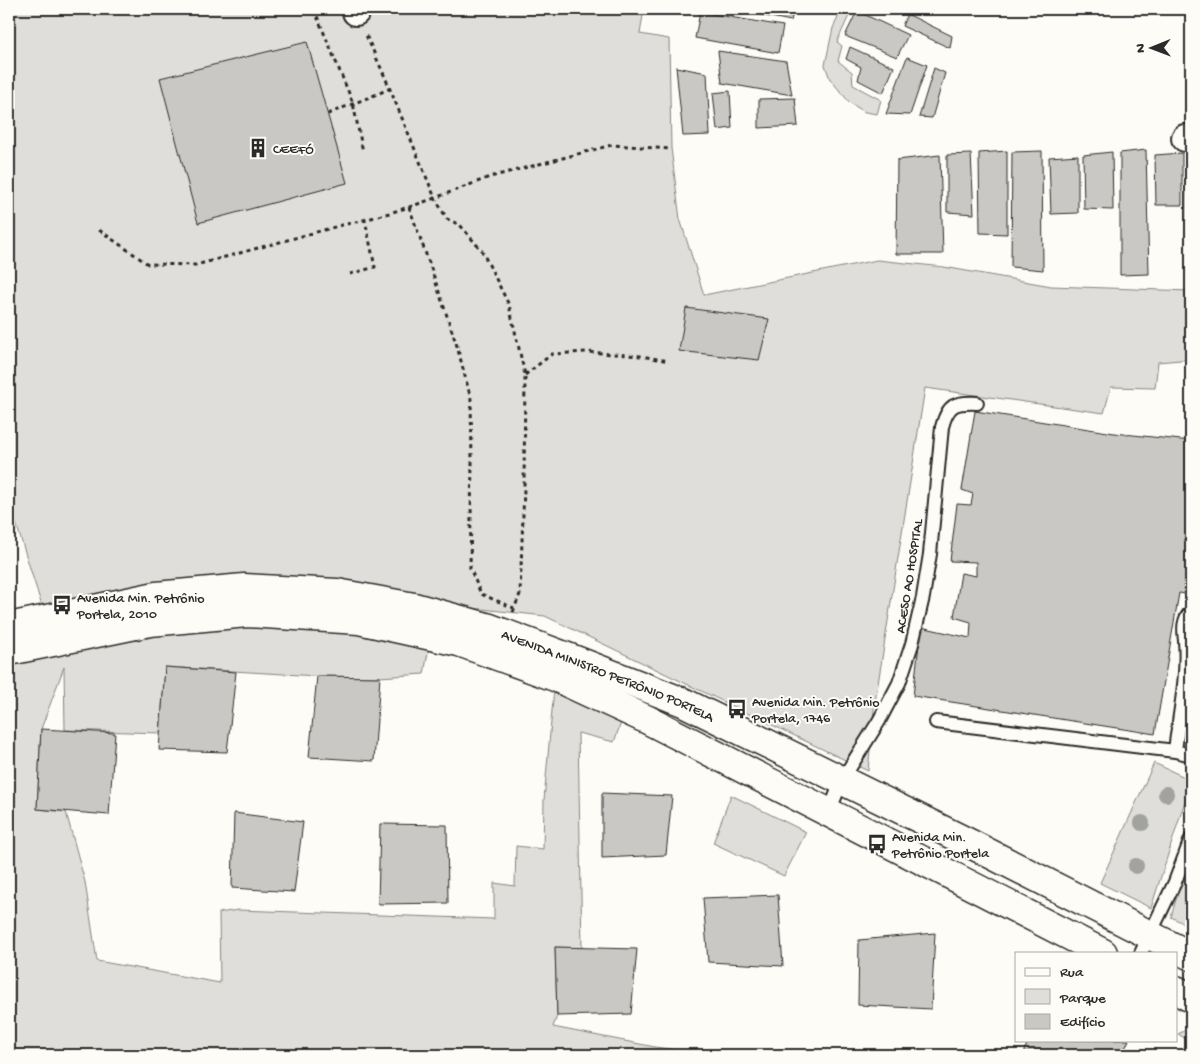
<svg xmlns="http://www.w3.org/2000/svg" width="1200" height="1064" viewBox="0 0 1200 1064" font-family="'Gochi Hand',sans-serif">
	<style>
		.green { fill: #dfdeda; stroke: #858482 }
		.building { fill: #c9c8c4; stroke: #2b2b2b }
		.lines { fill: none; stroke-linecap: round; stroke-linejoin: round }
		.lane-casing { stroke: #2b2b2b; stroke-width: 16 }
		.street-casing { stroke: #2b2b2b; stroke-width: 30 }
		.secondary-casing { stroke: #2b2b2b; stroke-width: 31 }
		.path { stroke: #2b2b2b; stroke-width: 3; stroke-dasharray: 4 4; stroke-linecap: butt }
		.lane { stroke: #fdfcf7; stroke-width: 12 }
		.street { stroke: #fdfcf7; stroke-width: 26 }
		.secondary { stroke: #fdfcf7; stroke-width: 28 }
		.tree { fill: #a2a29f }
		.labels { text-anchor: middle; stroke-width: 4; stroke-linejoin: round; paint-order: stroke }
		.poi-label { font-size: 14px; fill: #2b2b2b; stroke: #fdfcf7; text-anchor: start }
		.street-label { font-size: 14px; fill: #2b2b2b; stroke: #fdfcf7 }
	</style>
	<rect width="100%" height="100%" fill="#fdfcf7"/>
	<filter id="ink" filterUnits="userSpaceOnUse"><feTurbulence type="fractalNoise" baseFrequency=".02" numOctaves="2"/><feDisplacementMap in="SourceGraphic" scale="10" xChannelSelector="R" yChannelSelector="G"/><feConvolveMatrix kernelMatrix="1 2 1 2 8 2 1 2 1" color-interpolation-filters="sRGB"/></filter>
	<g filter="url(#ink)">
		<path class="green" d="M9 9H644L640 34 669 39 671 148 677 196 680 219 704 295 877 260 944 267 1051 286 1191 291V359L1158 362 1155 388 1111 387 1104 413 925 388 874 709 868 771 545 616 337 593 46 619 9 501Z
			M842 9H852L837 42 842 46 838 61 852 72 853 85 881 100 877 114 865 112 850 103 830 79 825 65 833 28Z
			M247 609 431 636 424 674 380 677 317 676 165 667 160 733 65 730 64 667 41 729 37 809 66 812 85 882 97 961 220 983 219 913 238 910 494 919V883L515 886 516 846 543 849 544 800 555 677 626 709 614 742 578 733 582 948 555 947 557 1016 553 1027 655 1047 712 1055H9V651Z
			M1154 763 1191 780V782L1151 908 1100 883Z
			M731 795 806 832 784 876 713 843Z
			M1191 848V927L1171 917Z
			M1191 1027V1042L1178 1034Z"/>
		<path class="building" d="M730 9H794L791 21Z
			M857 11 908 35 897 57 845 36Z
			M700 12 783 26 778 53 695 38Z
			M907 14 952 36 950 48 902 26Z
			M307 42 347 183 198 223 160 78Z
			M850 47 894 67 883 93 858 80 861 67 846 59Z
			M718 51 786 61 792 95 722 83Z
			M907 57 927 65 910 115 886 114Z
			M676 67 707 73 710 135 683 136Z
			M934 68 945 73 932 118 919 117Z
			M730 91 732 128 717 130 713 93Z
			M795 98 798 126 759 128V99Z
			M1146 150 1149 274 1120 275V153Z
			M1007 151V234L980 233 979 153Z
			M1042 151 1043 270 1011 267 1012 152Z
			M1112 152 1113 210 1084 209 1083 155Z
			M1182 153V205H1156L1155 155Z
			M971 154 974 214 947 212V155Z
			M940 155 943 254H896L897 160Z
			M1078 155V213L1051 214 1049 157Z
			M1187 167H1191V230H1188Z
			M686 308 769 319 759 360 679 351Z
			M975 411 1114 433 1191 441V595L1179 593 1155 734 913 696 921 627 970 638 971 622 954 617 961 573 976 576V562L950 561 957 504 971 505 973 494 962 490Z
			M165 667 236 672 227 752 159 750Z
			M317 676 380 677 374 761 309 757Z
			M41 729 115 733 109 815 37 809Z
			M602 793 672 796 666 855 602 858Z
			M234 813 303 822 294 892 232 888Z
			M380 824 447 825 448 903 378 904Z
			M778 895 783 966 708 962 703 898Z
			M935 933 931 1009 858 1005 859 940Z
			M555 947 637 949 631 1014 557 1016Z
			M1029 1040H1129L1122 1055H1067L1059 1052 1057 1055H1022Z"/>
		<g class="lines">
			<defs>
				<path id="lane" d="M936 722 1175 751 1191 755
					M1175 751C1179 715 1188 678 1185 641 1184 631 1182 620 1191 612
					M829 812 842 780 879 721 899 683 912 644 923 597 930 554 942 427C948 404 955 402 977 403
					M1141 953 1175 882 1191 839"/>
				<path id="street" d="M355 9 356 12
					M1185 138H1191"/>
				<g id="secondary">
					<path id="s1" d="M9 627 156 596 244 588 337 593 414 607 490 628 573 659 683 702 967 842 1191 956"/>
					<path d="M9 651 150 622 247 613 359 620 459 642 555 677 648 720 1103 953"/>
					<path d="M1176 990 1191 998"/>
				</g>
			</defs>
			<use href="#lane" class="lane-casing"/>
			<use href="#street" class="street-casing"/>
			<use href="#secondary" class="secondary-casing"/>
			<path class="path" d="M314 9 353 103 363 152
				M328 114 389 89
				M409 207 432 271 457 346 471 399 472 463 470 568 481 594 514 608
				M99 230 148 264 196 265 342 225C374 218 405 209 435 198L385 77 365 33
				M350 274 375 267 365 220
				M525 375 552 354 587 352 641 356 669 361
				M513 612 520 594 524 488 525 375 509 305 482 251 460 225 447 219 435 198 490 177 612 145 671 149"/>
			<use href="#lane" class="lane"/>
			<use href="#street" class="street"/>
			<use href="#secondary" class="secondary"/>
		</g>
		<g class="tree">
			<circle cx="1166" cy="794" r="8"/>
			<circle cx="1142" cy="823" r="8"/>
			<circle cx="1136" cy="866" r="8"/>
		</g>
	</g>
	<defs>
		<symbol id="building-bare" viewBox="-9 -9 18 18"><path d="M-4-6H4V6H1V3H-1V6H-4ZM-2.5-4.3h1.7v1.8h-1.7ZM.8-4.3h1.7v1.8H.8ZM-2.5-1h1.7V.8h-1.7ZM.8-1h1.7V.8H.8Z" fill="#2b2b2b" stroke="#fdfcf7" stroke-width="2.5" paint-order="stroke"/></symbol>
		<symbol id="bus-bare" viewBox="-9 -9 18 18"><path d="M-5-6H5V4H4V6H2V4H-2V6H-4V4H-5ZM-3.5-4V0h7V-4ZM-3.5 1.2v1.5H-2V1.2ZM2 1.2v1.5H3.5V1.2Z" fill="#2b2b2b" stroke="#fdfcf7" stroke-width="2.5" paint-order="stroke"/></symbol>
	</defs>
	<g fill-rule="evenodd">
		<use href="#building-bare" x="244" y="134" width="28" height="28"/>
		<use href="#bus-bare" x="48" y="591" width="28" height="28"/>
		<use href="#bus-bare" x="723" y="695" width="28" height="28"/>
		<use href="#bus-bare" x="863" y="830" width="28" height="28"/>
	</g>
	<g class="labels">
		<g class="poi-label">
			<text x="273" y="153">CEEFÓ</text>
			<text x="77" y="602">Avenida Min. Petrônio<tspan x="77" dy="16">Portela, 2010</tspan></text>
			<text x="752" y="706">Avenida Min. Petrônio<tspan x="752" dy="16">Portela, 1746</tspan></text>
			<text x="892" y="841">Avenida Min.<tspan x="892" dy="16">Petrônio Portela</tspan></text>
		</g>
		<g class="street-label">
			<text transform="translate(908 576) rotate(-81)" y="5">ACESO AO HOSPITAL</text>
			<text dy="5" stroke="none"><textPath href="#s1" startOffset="616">AVENIDA MINISTRO PETRÔNIO PORTELA</textPath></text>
		</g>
	</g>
	<rect width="1200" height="1064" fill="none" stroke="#fdfcf7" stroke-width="30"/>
	<rect x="15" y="15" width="1170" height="1034" fill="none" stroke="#2b2b2b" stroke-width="2" filter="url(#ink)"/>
	<rect x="1015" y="952" width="162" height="90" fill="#fdfcf7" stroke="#a9a8a5"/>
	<rect x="1025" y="968" width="25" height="8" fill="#fdfcf7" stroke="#a9a8a5"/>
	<text x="1060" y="976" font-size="15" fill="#2b2b2b">Rua</text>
	<rect x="1025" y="989" width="25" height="15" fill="#dfdeda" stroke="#a9a8a5"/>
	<text x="1060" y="1002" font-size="15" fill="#2b2b2b">Parque</text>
	<rect x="1025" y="1014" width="25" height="15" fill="#c9c8c4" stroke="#a9a8a5"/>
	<text x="1060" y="1026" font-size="15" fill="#2b2b2b">Edifício</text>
	<g transform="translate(1152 48) rotate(269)" stroke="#fdfcf7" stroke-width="4" paint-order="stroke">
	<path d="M0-4L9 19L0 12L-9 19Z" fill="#2b2b2b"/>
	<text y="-8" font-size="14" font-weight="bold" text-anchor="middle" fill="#2b2b2b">N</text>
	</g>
</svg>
